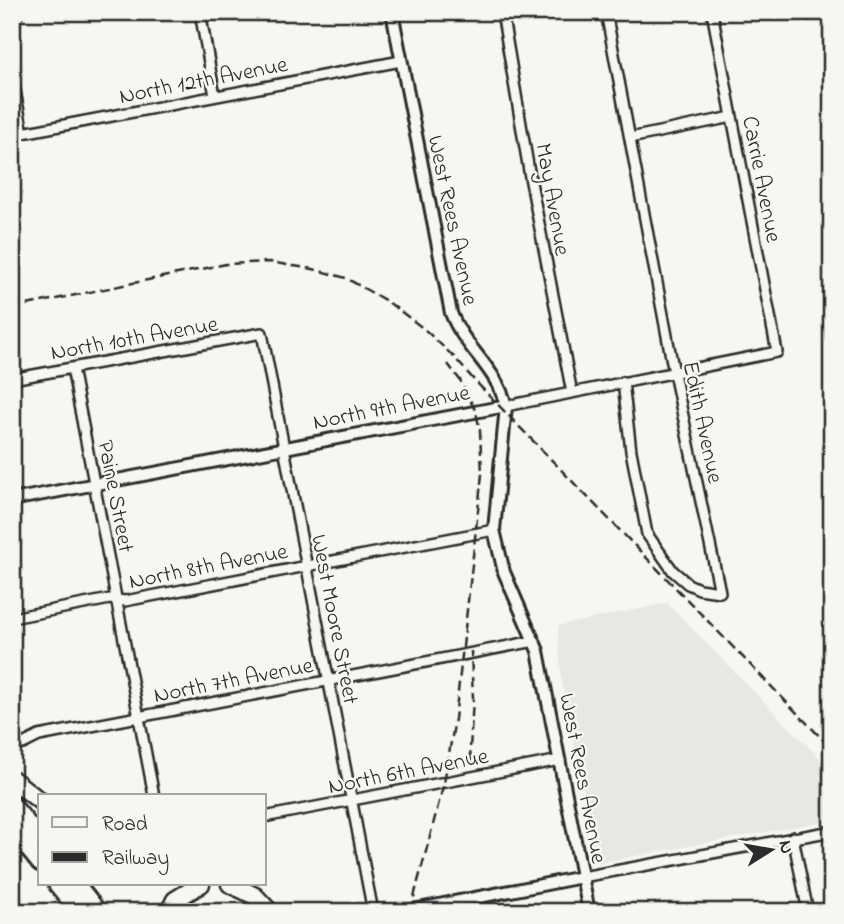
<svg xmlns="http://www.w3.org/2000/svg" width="844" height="924" viewBox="0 0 844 924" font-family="'Indie Flower',sans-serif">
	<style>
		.built { fill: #e7e7e3 }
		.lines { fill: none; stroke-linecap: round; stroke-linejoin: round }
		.minor-casing { stroke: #2b2b2b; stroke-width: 14 }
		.tertiary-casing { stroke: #2b2b2b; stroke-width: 16 }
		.secondary-casing { stroke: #2b2b2b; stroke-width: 18 }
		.motorway-casing { stroke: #2b2b2b; stroke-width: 21 }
		.minor { stroke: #f6f6f2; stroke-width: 9 }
		.tertiary { stroke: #f6f6f2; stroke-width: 10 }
		.secondary { stroke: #f6f6f2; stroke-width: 12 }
		.motorway { stroke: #f6f6f2; stroke-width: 16 }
		.rail { stroke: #2b2b2b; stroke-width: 2.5; stroke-dasharray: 10 5; stroke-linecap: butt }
		.labels { text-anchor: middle; stroke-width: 5; stroke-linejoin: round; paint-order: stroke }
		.street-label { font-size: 23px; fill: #2b2b2b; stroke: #f6f6f2 }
	</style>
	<rect width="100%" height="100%" fill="#f6f6f2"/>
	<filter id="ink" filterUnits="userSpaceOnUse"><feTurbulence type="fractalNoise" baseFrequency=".0143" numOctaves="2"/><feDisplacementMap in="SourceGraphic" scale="14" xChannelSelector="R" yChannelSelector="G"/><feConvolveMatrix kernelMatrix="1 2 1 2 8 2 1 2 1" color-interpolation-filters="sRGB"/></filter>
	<g filter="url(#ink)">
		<path class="built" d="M667 603 832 771V820L597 863 561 677 558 626Z"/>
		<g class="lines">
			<defs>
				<path id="minor" d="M200 12 215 96
					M502 12 530 177 572 393
					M606 12 674 373 720 592 699 589 688 584 673 571 647 534 631 451 623 382
					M12 75 23 133
					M12 135 401 61
					M630 138 732 117
					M72 368 154 796
					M12 379 262 333 373 912
					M506 406 777 352 712 12
					M12 618 110 599 125 601 494 530
					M23 744 39 736 535 641
					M264 817 560 760
					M793 837 808 912
					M582 877 832 831"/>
				<path id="tertiary" d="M392 12 451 313C464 348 497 368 506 406L494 530 504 572 538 651 589 912
					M12 500 506 406
					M403 912 582 877"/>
				<path id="secondary" d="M12 13 17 12"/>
				<path id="motorway" d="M12 779 40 801
					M12 805 40 839
					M12 828 40 863
					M57 884 80 912
					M76 884 98 912
					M230 884 255 896 270 912
					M169 912 175 900 201 884"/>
			</defs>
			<use href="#minor" class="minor-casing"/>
			<use href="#tertiary" class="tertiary-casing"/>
			<use href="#secondary" class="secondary-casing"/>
			<use href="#motorway" class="motorway-casing"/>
			<use href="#minor" class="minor"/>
			<use href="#tertiary" class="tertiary"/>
			<use href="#secondary" class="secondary"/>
			<use href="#motorway" class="motorway"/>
			<path class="rail" d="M12 308 226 264 269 262 313 269 346 278 388 302 423 328 454 357 474 380 832 749
				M471 762 470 749 473 699 471 651
				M410 912 444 783 455 719 482 474 480 431 476 412 460 380 448 364"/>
		</g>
	</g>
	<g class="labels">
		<g class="street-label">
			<text transform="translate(203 79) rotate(-11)" y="8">North 12th Avenue</text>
			<text transform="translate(763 179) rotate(79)" y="8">Carrie Avenue</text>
			<text transform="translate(554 199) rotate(80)" y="8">May Avenue</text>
			<text transform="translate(454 220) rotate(78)" y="8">West Rees Avenue</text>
			<text transform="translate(134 337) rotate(-10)" y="8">North 10th Avenue</text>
			<text transform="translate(391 406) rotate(-11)" y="8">North 9th Avenue</text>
			<text transform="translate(704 422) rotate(78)" y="8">Edith Avenue</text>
			<text transform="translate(117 496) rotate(79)" y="8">Paine Street</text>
			<text transform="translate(208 565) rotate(-11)" y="8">North 8th Avenue</text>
			<text transform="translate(336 619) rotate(79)" y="8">West Moore Street</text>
			<text transform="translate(233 679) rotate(-11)" y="8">North 7th Avenue</text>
			<text transform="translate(408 770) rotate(-11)" y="8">North 6th Avenue</text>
			<text transform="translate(584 778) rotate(79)" y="8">West Rees Avenue</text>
		</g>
	</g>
	<rect width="844" height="924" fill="none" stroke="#f6f6f2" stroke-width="42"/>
	<rect x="21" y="21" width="802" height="882" fill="none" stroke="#2b2b2b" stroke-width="2.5" filter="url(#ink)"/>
	<rect x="38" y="794" width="228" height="91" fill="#f6f6f2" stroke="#a5a5a2" stroke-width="2"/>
	<rect x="52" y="817" width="35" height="10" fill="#f6f6f2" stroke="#a5a5a2" stroke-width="2"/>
	<text x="102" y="830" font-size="21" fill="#2b2b2b">Road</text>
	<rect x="52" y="852" width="35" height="10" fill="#2b2b2b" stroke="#a5a5a2" stroke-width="2"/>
	<text x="102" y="864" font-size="21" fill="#2b2b2b">Railway</text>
	<g transform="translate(771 850) rotate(79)" stroke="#f6f6f2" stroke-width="5" paint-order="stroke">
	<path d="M0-5L12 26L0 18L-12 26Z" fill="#2b2b2b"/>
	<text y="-10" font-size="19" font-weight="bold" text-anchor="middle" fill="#2b2b2b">N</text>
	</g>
</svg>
